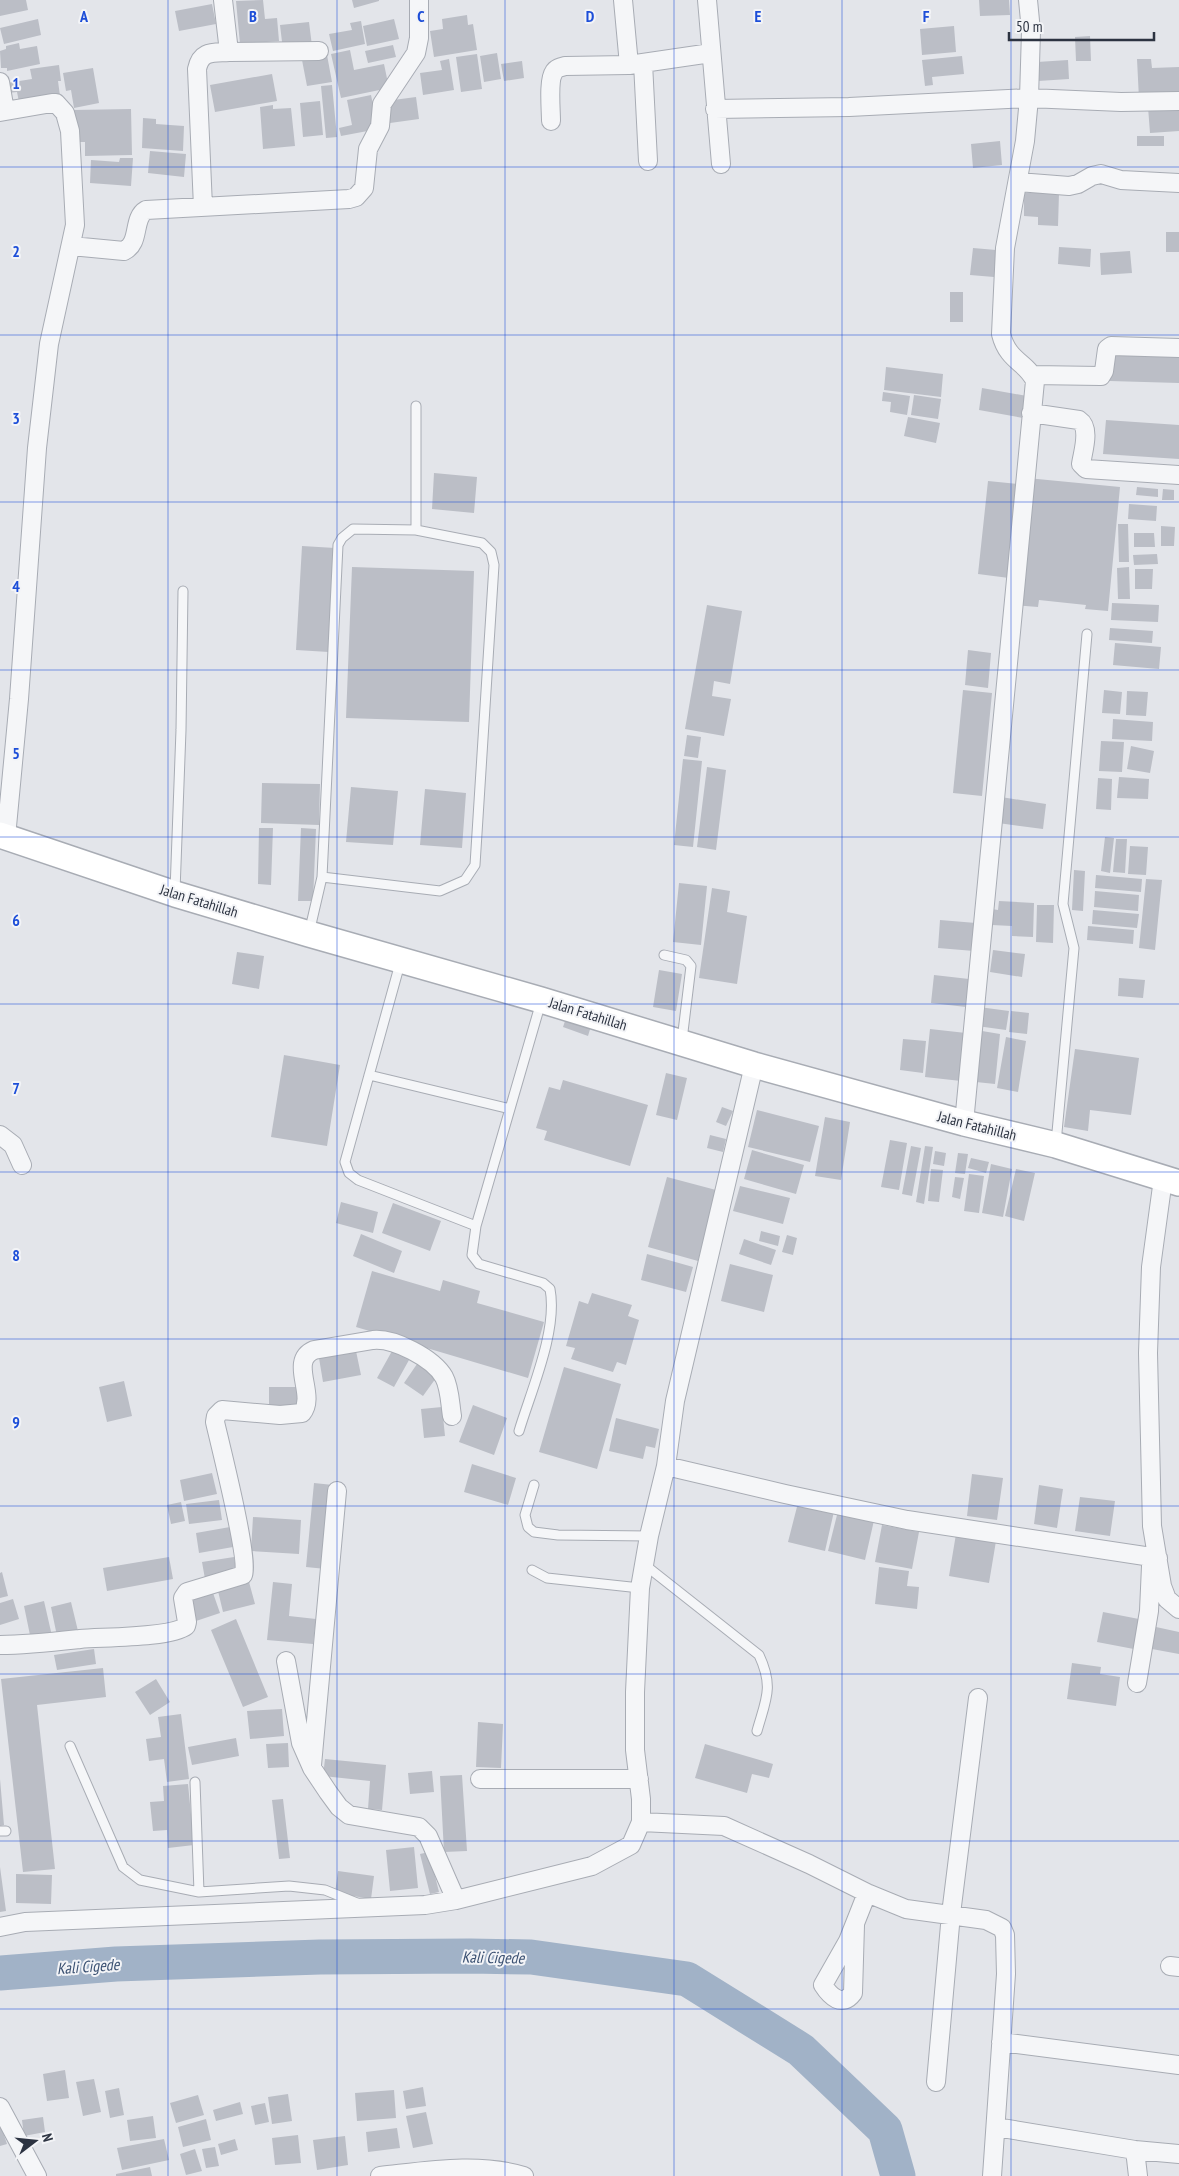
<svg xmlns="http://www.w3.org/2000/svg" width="1179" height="2176" viewBox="0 0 1179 2176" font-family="'PT Sans Narrow',sans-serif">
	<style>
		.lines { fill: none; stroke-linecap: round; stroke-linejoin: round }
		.river { stroke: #a1b2c7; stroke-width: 35 }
		.building { fill: #bbbec6 }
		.lane-casing { stroke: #a8acb4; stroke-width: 11 }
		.street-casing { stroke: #a8acb4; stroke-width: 20 }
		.secondary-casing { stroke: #a8acb4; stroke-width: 28 }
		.lane { stroke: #f5f6f8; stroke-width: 9 }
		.street { stroke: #f5f6f8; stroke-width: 18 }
		.secondary { stroke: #fff; stroke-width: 25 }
		.grid { fill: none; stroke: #1d4ed8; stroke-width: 1; stroke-opacity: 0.55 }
		.labels { text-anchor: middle; stroke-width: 4; stroke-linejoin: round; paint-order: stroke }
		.street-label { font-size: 15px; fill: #2c3341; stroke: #f3f4f7 }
		.water-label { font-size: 16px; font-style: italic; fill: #3a5071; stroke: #f3f4f7 }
		.grid-label { font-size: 16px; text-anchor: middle; font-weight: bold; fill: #1d4ed8; stroke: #f3f4f7; stroke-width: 4; stroke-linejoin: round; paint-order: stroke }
	</style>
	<rect width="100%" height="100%" fill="#e3e5ea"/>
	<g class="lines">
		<path class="river" d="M0 1973 116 1964 320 1957 470 1956 531 1957 687 1979 801 2050 885 2130 898 2176"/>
	</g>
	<path class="building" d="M0 0H26L28 10 0 16Z
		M263 0 265 19 277 18 279 41 240 44 236 1Z
		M352 0H379V1L354 8Z
		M979 0H1009L1010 15 980 16Z
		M212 4 216 24 179 31 175 11Z
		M467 15 468 25 473 24 477 50 434 57 430 31 443 29 442 19Z
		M38 19 41 35 4 44 0 28Z
		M394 19 399 39 367 46 363 26Z
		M361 21 365 44 333 51 329 34 352 30 350 23Z
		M309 22 312 46 283 50 280 25Z
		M954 26 956 52 922 55 920 29Z
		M1090 36 1091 61H1076L1075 37Z
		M19 43 20 49 37 46 40 64 7 71V68H1L0 51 6 49V46Z
		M393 45 396 57 368 63 365 51Z
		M350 50 354 70 384 64 389 88 341 98 331 54Z
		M497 53 501 79 484 82 480 56Z
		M477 54 482 89 461 92 456 57Z
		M327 55 332 82 307 86 302 60Z
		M962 56 964 74 932 77 933 85 925 86 922 60Z
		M449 59 454 90 423 95 420 73 442 70 440 61Z
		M1137 59H1151L1152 68 1179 67V97L1139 99Z
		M1068 60 1069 79 1038 81 1037 62Z
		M522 61 524 78 504 81 501 64Z
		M59 65 61 81H58L60 96 19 102 17 92 8 93 7 83 32 79 30 69Z
		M93 68 99 103 74 108 71 90 66 91 63 73Z
		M272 74 277 101 215 112 210 85Z
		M332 85 337 137 326 138 321 86Z
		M371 95 378 129 341 136 339 128 352 125 347 100Z
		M416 97 419 119 390 123 386 101Z
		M320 101 323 135 303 137 300 103Z
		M273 105V109L291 108 295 146 263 149 260 107Z
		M1179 106V131L1150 133 1148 107Z
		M131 109 132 155 85 156V142H74L73 110Z
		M143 118 156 119V124L184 126 183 151 142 148Z
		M1137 136H1164V146H1137Z
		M1000 141 1002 165 973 168 971 144Z
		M150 151 186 154 184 177 148 173Z
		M120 158H133L131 186 90 183 91 160 119 162Z
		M1024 193H1059L1058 226 1038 225V217L1024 216Z
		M1166 232H1179V252H1166Z
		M1059 247 1091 249 1090 267 1058 264Z
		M973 248 996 250 994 277 970 275Z
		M1130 251 1132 273 1101 275 1100 253Z
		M950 292H963V322H950Z
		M1110 347 1179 349V383L1110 381Z
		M886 367 943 374 941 397 884 390Z
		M982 388 1027 396 1023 418 979 410Z
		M883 392 910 396 907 415 890 412 891 402 882 401Z
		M914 395 941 399 938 419 911 415Z
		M908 417 940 423 936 443 904 436Z
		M1106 420 1179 425V459L1103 454Z
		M434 473 477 477 474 513 432 509Z
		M1027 478 1120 487 1108 611 1085 609 1086 605 1039 600 1038 607 1014 605Z
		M988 481 1019 484 1009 578 978 574Z
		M1137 487 1158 489V497L1136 495Z
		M1163 489 1174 490V500H1162Z
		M1129 504 1157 506 1156 521 1128 519Z
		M1118 524H1128L1129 562H1119Z
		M1161 526 1175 527 1174 546H1161Z
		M1134 533H1154L1155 547H1134Z
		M302 546 335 548 329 652 296 650Z
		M1157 554 1158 564 1134 565 1133 555Z
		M352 567 474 571 469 722 346 718Z
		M1129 567 1130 599H1118L1117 568Z
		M1135 569H1153L1152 589H1135Z
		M1112 603 1159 605 1158 622 1111 620Z
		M707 605 742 611 730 684 714 681 712 696 731 699 724 736 685 729Z
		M1110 628 1153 631 1152 643 1109 640Z
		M1115 643 1161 647 1159 669 1113 665Z
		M968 650 991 653 988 688 965 685Z
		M963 690 992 693 982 796 953 793Z
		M1104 690 1122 692 1120 714 1102 713Z
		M1127 691 1148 692 1146 716 1126 715Z
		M1113 719 1153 722 1152 741 1112 739Z
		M687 735 701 737 698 758 684 756Z
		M1101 741 1124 742 1122 772 1099 771Z
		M1131 746 1154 751 1150 773 1127 769Z
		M683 759 702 761 693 847 674 845Z
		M707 767 726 770 716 850 697 847Z
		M1119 777 1149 779 1148 799 1117 798Z
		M1098 778 1112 779 1111 810 1096 809Z
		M262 783 320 784 319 825 261 823Z
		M351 787 398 791 393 845 346 842Z
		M425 789 466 793 462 848 420 845Z
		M1001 797 1046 804 1043 829 998 823Z
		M259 828H273L271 885 258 884Z
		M301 828 316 829 313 901H298Z
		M1105 837 1114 838 1110 873 1101 871Z
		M1116 839H1127L1125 873 1113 872Z
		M1130 846 1148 847 1146 875 1128 874Z
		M1074 870 1085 871 1083 911 1072 910Z
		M1096 875 1142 879 1141 892 1095 888Z
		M1146 879 1162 880 1155 950 1139 948Z
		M679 883 707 886 701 945 673 942Z
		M712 888 730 891 727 912 747 916 737 984 699 978Z
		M1095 891 1139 895 1138 911 1094 907Z
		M999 901 1034 903 1033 937 1012 936V926L992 925V909L998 910Z
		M1037 905H1054L1053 943 1036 942Z
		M1093 910 1139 914 1137 928 1092 924Z
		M940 920 976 923 974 951 938 948Z
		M1088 926 1134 930 1133 944 1087 940Z
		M993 950 1025 954 1022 977 990 972Z
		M237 952 264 956 259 989 232 984Z
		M659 970 682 974 676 1011 653 1007Z
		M934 975 969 979 966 1007 931 1003Z
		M1119 978 1145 980 1143 998 1118 996Z
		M979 1007 1009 1011 1006 1030 977 1026Z
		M1011 1011 1029 1013 1027 1034 1009 1032Z
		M566 1018 591 1026 588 1036 563 1027Z
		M930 1029 966 1033 961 1081 925 1077Z
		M982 1031 1000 1034 995 1084 976 1082Z
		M1006 1037 1026 1041 1018 1092 997 1088Z
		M903 1039 926 1041 923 1073 900 1070Z
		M1075 1049 1139 1058 1131 1115 1090 1110 1088 1131 1064 1127Z
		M284 1055 340 1065 327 1146 271 1137Z
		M666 1073 687 1078 677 1120 656 1115Z
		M563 1080 648 1105 630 1166 544 1140 547 1131 536 1128 549 1087 560 1090Z
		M722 1107 733 1111 726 1126 716 1122Z
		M757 1110 819 1126 810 1162 748 1147Z
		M825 1117 850 1122 841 1180 815 1176Z
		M710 1135 726 1139 723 1152 707 1148Z
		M890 1140 907 1143 899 1190 881 1187Z
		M911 1146 921 1148 912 1196 902 1194Z
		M925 1146 933 1147 924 1204 916 1202Z
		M752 1150 804 1165 796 1194 744 1179Z
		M935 1151 946 1153 944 1166 933 1164Z
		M958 1153 968 1154 965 1174 955 1173Z
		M971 1158 989 1162 986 1173 968 1168Z
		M991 1164 1012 1169 1003 1217 982 1213Z
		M931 1169 943 1170 939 1202 928 1201Z
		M1016 1169 1035 1173 1024 1221 1005 1216Z
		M969 1174 984 1176 979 1213 964 1211Z
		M667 1177 716 1190 698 1261 648 1247Z
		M955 1177 964 1178 960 1199 952 1197Z
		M740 1186 790 1198 783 1224 733 1211Z
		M341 1202 378 1212 373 1233 336 1223Z
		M393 1203 441 1221 430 1251 382 1233Z
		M761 1231 780 1236 778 1246 759 1241Z
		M361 1234 402 1251 394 1273 353 1256Z
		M787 1235 797 1238 793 1255 782 1252Z
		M744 1239 776 1250 771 1265 739 1254Z
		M647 1254 693 1267 686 1292 641 1280Z
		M730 1264 773 1275 764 1312 721 1301Z
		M372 1271 440 1291 443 1280 480 1291 477 1303 544 1322 528 1378 356 1327Z
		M592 1293 632 1305 628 1316 639 1320 626 1365 617 1362 613 1372 571 1359 575 1348 566 1346 579 1301 588 1304Z
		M356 1351 361 1375 323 1382 319 1358Z
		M392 1351 409 1360 394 1387 377 1378Z
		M417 1364 436 1378 423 1396 404 1383Z
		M564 1367 621 1384 597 1469 539 1452Z
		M124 1381 132 1416 107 1422 99 1387Z
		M269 1387H297V1410H269Z
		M473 1405 507 1418 494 1455 459 1442Z
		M442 1407 445 1436 424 1438 421 1409Z
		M616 1418 659 1429 655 1448 646 1446 643 1459 609 1451Z
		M472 1464 516 1478 508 1505 464 1492Z
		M212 1473 217 1494 184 1501 180 1480Z
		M972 1474 1003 1478 997 1520 967 1516Z
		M314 1483 333 1485 326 1569 306 1567Z
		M1039 1485 1063 1489 1057 1528 1034 1524Z
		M1080 1497 1115 1501 1110 1536 1075 1531Z
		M799 1499 835 1507 825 1551 788 1542Z
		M219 1500 222 1520 189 1524 186 1504Z
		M181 1502 185 1521 171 1524 167 1505Z
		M839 1507 875 1516 865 1560 828 1551Z
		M253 1517 301 1520 299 1554 251 1551Z
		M882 1525 919 1532 912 1569 875 1562Z
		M230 1527 233 1547 199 1553 196 1533Z
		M957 1528 997 1535 989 1583 949 1576Z
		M169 1557 173 1579 107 1591 103 1568Z
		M234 1557 237 1574 205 1579 202 1562Z
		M879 1567 909 1571 907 1586 919 1587 917 1609 875 1604Z
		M2 1572 8 1596 0 1598V1573Z
		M249 1582 255 1604 223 1612 218 1591Z
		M273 1582 292 1584 289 1616 316 1619 313 1644 267 1640Z
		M213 1593 220 1613 193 1622 187 1602Z
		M13 1599 19 1619 0 1625V1603Z
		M44 1601 52 1636 31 1640 24 1606Z
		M71 1602 78 1631 57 1636 51 1607Z
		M1103 1612 1144 1620 1139 1650 1097 1642Z
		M236 1619 268 1697 243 1707 211 1630Z
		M1156 1627 1179 1632V1654L1152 1649Z
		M94 1649 96 1664 57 1670 54 1655Z
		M1072 1663 1101 1667 1100 1674 1120 1677 1116 1706 1067 1699Z
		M103 1668 106 1697 37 1705 55 1869 23 1872 1 1679Z
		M156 1679 170 1702 150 1715 135 1692Z
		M282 1709 284 1736 250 1739 247 1711Z
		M181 1714 189 1779 167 1782 164 1759 149 1761 146 1739 161 1737 158 1717Z
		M478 1722 503 1724 501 1768 476 1767Z
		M236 1738 239 1756 192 1765 188 1747Z
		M288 1743 289 1767 268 1768 266 1744Z
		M705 1744 773 1764 769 1778 752 1774 747 1793 695 1778Z
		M325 1759 386 1765 382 1810 368 1809 370 1781 323 1776Z
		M432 1771 434 1792 410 1794 408 1773Z
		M462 1775 467 1851 444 1852 440 1776Z
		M0 1779 4 1825 0 1826Z
		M188 1784 194 1845 168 1848 167 1830 153 1831 150 1802 164 1801 163 1786Z
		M283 1799 290 1858 279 1859 272 1800Z
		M414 1847 418 1888 390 1891 386 1850Z
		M429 1852 439 1892 430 1894 420 1854Z
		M0 1867 6 1911 0 1912Z
		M338 1871 374 1876 371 1899 335 1893Z
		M16 1874 52 1875 51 1904 16 1903Z
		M65 2070 69 2098 47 2101 43 2074Z
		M94 2079 101 2112 83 2116 76 2082Z
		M423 2087 426 2106 406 2109 403 2091Z
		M119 2088 124 2115 110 2118 105 2091Z
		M394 2090 396 2118 357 2121 355 2093Z
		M288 2094 292 2121 272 2124 268 2097Z
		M198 2095 204 2115 176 2123 170 2103Z
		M240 2102 243 2114 216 2121 213 2110Z
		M265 2103 269 2122 255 2125 251 2106Z
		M426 2112 433 2144 413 2148 406 2116Z
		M153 2116 156 2138 130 2141 127 2120Z
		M43 2117 45 2132 24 2136 22 2120Z
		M206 2119 211 2140 183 2147 178 2127Z
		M0 2123 7 2144 0 2146Z
		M397 2128 400 2148 368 2152 366 2132Z
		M298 2135 301 2163 275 2165 272 2138Z
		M345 2136 348 2165 317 2170 313 2140Z
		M164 2139 169 2160 122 2170 117 2148Z
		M235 2139 238 2150 221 2155 218 2144Z
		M215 2147 219 2166 206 2168 202 2149Z
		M195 2149 202 2171 186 2175 180 2154Z
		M150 2167 152 2176H116V2174Z"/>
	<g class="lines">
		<defs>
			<path id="lane" d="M322 877 440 891 465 880 475 865 494 565 491 552 482 543 416 530
				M175 891 181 730 183 591
				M309 933 322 877 338 545 342 538 353 529 416 530V406
				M664 955 686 960 691 966 682 1040
				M401 960 345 1162 349 1173 358 1180 476 1226
				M369 1075 510 1109
				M1056 1143 1074 948 1063 904 1087 634
				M519 1431C531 1391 558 1330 550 1289L543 1283 479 1264 472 1255 476 1226 541 1002
				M534 1485 525 1515 528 1527 534 1532 558 1535 649 1536
				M645 1565 759 1655C774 1687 766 1699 757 1731
				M532 1570 547 1578 640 1588
				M70 1746 123 1867 140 1880 199 1892 289 1886 325 1890 357 1903
				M195 1782 199 1892
				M0 1831H6"/>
			<path id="street" d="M223 0 229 52 319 51
				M623 0 629 65
				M707 0 721 164
				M643 63 648 161
				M0 82 5 111
				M715 109 849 107 1029 98 1121 102 1179 101
				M0 112 52 103H56L65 113 70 131 75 225 49 344 37 448 19 699 6 837
				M551 121C551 110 548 80 554 72 556 68 561 67 565 66L629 65 711 53
				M1018 182 1069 186 1078 184 1092 176 1101 174 1121 180 1179 183
				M203 207 197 69C201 50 213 53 229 52
				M71 246 124 251C141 243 132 218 146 210L349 199 356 197 364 188 368 149 380 126 382 104 416 53 419 38V0
				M1032 375 1101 376 1104 371 1107 349 1111 346 1179 348
				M1031 413 1079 420C1091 428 1083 451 1081 464L1086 469 1179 475
				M754 1065 675 1401 666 1466 649 1536 640 1588 635 1692V1750L641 1799V1822L724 1826 809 1864 867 1893 906 1909 986 1920 1002 1928 1005 1935 1006 1974 992 2176
				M964 1123 1035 381C1027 362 1008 362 1001 334L1005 248 1025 141 1029 98 1031 31 1028 0
				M0 1135 13 1145 22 1165
				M1163 1179 1151 1267 1148 1353 1152 1526 1162 1586 1167 1599 1179 1609
				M666 1466 785 1494 907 1520 1158 1558
				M0 1645C27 1645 53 1642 80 1639 102 1637 171 1638 186 1626L187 1622 183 1598 187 1592 243 1575C250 1562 220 1444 215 1422L216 1416 222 1410 280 1415 302 1413C317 1395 288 1361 314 1350L373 1340C394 1338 433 1358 444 1377 450 1388 450 1404 452 1416
				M286 1661 301 1743 312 1768 328 1792 339 1807 349 1815 419 1827 428 1836 456 1900
				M1137 1683 1149 1611 1151 1566
				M312 1765 337 1491
				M480 1779H639
				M855 1925 853 1993C842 2008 830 1996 823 1985L848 1941 867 1893
				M0 1927 25 1922 425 1905 456 1900 592 1866 631 1845 641 1822
				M1170 1966 1179 1967
				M1001 2042 1179 2065
				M936 2082 951 1914 978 1698
				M0 2107 37 2176
				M996 2127 1135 2150 1179 2154
				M1135 2150 1138 2176
				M380 2176C427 2171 478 2162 524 2176"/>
			<path id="secondary" d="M0 835 175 894 309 934 541 1000 754 1065 964 1123 1056 1145 1179 1183"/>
		</defs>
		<use href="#lane" class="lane-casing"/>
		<use href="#street" class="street-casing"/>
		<use href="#secondary" class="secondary-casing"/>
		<use href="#lane" class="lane"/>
		<use href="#street" class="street"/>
		<use href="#secondary" class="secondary"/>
	</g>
	<path class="grid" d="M168 0V2176M337 0V2176M505 0V2176M674 0V2176M842 0V2176M1011 0V2176M0 167H1179M0 335H1179M0 502H1179M0 670H1179M0 837H1179M0 1004H1179M0 1172H1179M0 1339H1179M0 1506H1179M0 1674H1179M0 1841H1179M0 2009H1179"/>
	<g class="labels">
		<g class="street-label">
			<text transform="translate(199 901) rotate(17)" y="5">Jalan Fatahillah</text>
			<text transform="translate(588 1014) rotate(17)" y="5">Jalan Fatahillah</text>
			<text transform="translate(977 1126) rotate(14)" y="5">Jalan Fatahillah</text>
		</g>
		<g class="water-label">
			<text transform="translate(493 1957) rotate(1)" y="6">Kali Cigede</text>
			<text transform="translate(88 1966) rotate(-4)" y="6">Kali Cigede</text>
		</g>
	</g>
	<g class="grid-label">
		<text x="84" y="22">A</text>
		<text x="253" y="22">B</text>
		<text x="421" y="22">C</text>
		<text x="590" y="22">D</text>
		<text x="758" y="22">E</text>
		<text x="926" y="22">F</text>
		<text x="16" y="89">1</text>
		<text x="16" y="257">2</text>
		<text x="16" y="424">3</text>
		<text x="16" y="592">4</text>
		<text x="16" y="759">5</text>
		<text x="16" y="926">6</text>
		<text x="16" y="1094">7</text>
		<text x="16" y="1261">8</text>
		<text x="16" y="1428">9</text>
	</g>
	<g transform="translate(35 2141) rotate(74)" stroke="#f3f4f7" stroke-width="4" paint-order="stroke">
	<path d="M0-4L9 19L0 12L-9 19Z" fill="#2c3341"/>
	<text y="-8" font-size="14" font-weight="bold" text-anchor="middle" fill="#2c3341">N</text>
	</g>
	<path d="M1009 32v8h145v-8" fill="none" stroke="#2c3341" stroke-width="2.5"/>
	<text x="1016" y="32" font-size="15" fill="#2c3341" stroke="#f3f4f7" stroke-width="4" paint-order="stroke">50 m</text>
</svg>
